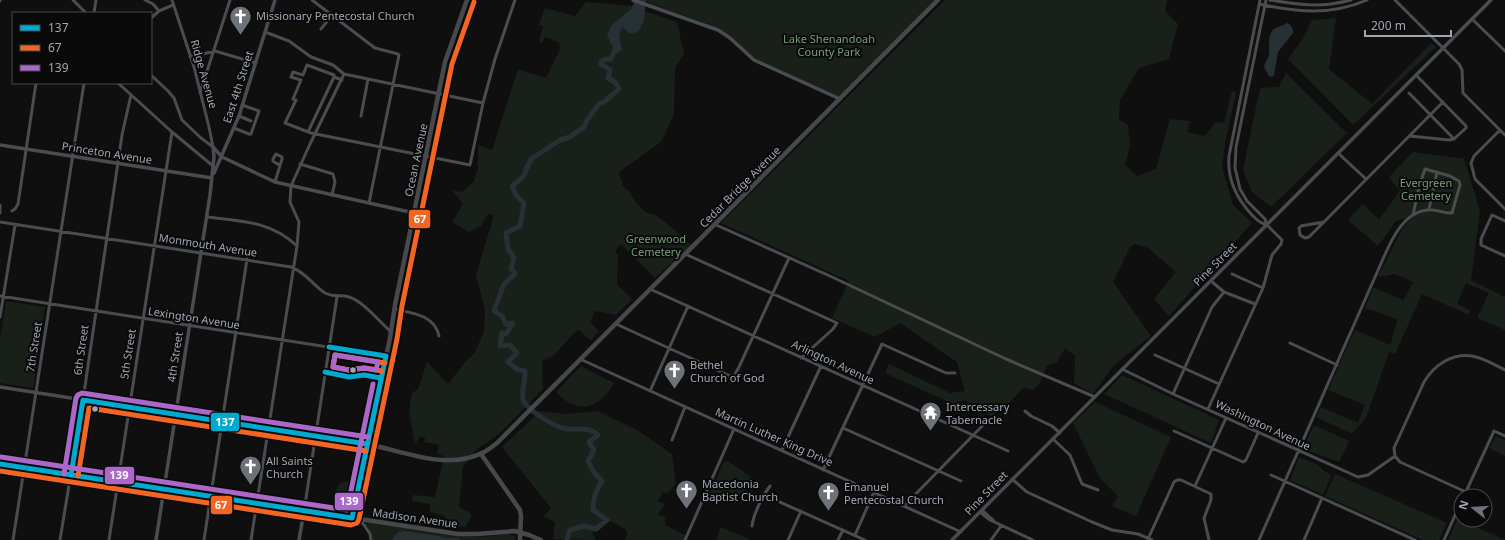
<svg xmlns="http://www.w3.org/2000/svg" width="1505" height="540" viewBox="0 0 1505 540" font-family="'Noto Sans',sans-serif">
	<style>
		.green { fill: #19201a }
		.water { fill: #273035 }
		.lines { fill: none; stroke-linecap: round; stroke-linejoin: round }
		.river { stroke: #273035; stroke-width: 5 }
		.minor { stroke: #4a4c4f; stroke-width: 3 }
		.tertiary { stroke: #4a4c4f; stroke-width: 3.5 }
		.primary { stroke: #46484b; stroke-width: 4.5 }
		.trunk { stroke: #46484a; stroke-width: 4.5 }
		.bus-1-casing { stroke: #0a0a0b; stroke-width: 8 }
		.bus-2-casing { stroke: #0a0a0b; stroke-width: 8 }
		.bus-3-casing { stroke: #0a0a0b; stroke-width: 8 }
		.bus-1 { stroke: #00a9ce; stroke-width: 5 }
		.bus-2 { stroke: #f26522; stroke-width: 5 }
		.bus-3 { stroke: #ac68c9; stroke-width: 5 }
		.bus-dot { fill: #a0a7b2; stroke: #0a0a0b; stroke-width: 1.5 }
		.labels { text-anchor: middle; stroke-width: 4; stroke-linejoin: round; paint-order: stroke }
		.poi-label { font-size: 11px; fill: #a0a7b2; stroke: #0a0a0b; text-anchor: start }
		.park-label { font-size: 11px; fill: #779e76; stroke: #0a0a0b }
		.street-label { font-size: 11px; fill: #a0a7b2; stroke: #0a0a0b }
		.line-badge { stroke: #0a0a0b; stroke-width: 1.5 }
		.badge-label { font-size: 11px; text-anchor: middle; font-weight: bold; fill: #fff }
	</style>
	<rect width="100%" height="100%" fill="#0f0f10"/>
	<path class="green" d="M635 0 644 10 646 0H938L840 99 761 64 723 34 719 28 646 2 645 11 677 22 684 54 675 68 674 114 661 142 619 172 623 186 629 191 634 200 645 212 656 215 682 236 691 245 655 278 621 244 615 251 618 255 617 284 632 299 616 315 595 311 590 322 599 331 592 340H590L578 329 553 356 542 361 543 389 499 434 476 450 463 467 459 507 472 514 466 527 457 526 444 521 445 516 430 512V504L412 501 413 495 435 497 444 456 437 454 439 445 424 442 425 437H420L415 444 409 411 412 393 418 389 427 362 448 384 466 361 474 354 484 332 485 309 476 275 494 215 488 214 481 226 469 232 452 222 463 204 452 190 462 192 474 181 478 168V145L492 150 518 69 546 78 560 49 559 42 545 37 542 43 539 41 543 26 539 25 545 8 575 16 586 2 632 6Z
		M945 0H1167L1165 11 1178 24 1169 59 1139 68 1120 100 1119 119 1128 125 1130 146 1125 165 1137 176 1156 169 1170 119 1190 121 1187 132 1205 136 1216 122 1224 123 1232 91 1236 92 1225 144 1222 167 1233 205 1252 223 1169 316 1154 299 1176 272 1148 248 1135 244 1130 247 1113 282 1151 336 1114 365 1093 394 1074 383 1075 356 1065 348 1057 362 1047 366 1038 386 1032 390 1024 387 1004 409 991 416 964 400 955 405 885 373 889 364 950 393 965 391 957 362 900 323 875 337 832 318 849 281 721 223Z
		M1336 18 1329 69 1372 104 1431 43 1436 47 1353 125 1288 59 1302 40 1312 20Z
		M1286 73 1347 133 1271 207 1252 192 1243 170 1260 88 1279 87Z
		M1413 152 1464 159 1480 211 1471 280 1505 297V330L1477 318 1489 293 1466 283 1457 304 1470 310 1469 315 1422 294 1395 354 1389 352 1366 418 1352 434 1316 417 1321 407 1358 423 1365 405 1328 390 1355 330 1390 345 1398 319 1365 308 1373 287 1403 300 1413 282 1395 274 1378 277 1402 229 1412 217 1396 221 1378 246 1348 220 1363 204 1379 220 1400 191 1389 177Z
		M6 301 45 307 33 388 0 383V340Z
		M581 366 614 383C608 396 592 410 577 406 569 404 562 398 556 392Z
		M1122 375 1219 420 1211 443 1104 394Z
		M1095 402 1171 437 1136 516 1112 506 1118 496 1100 478 1073 423Z
		M540 411 566 414 597 411 637 430 672 454 676 484 667 494 663 492 658 501 665 504 658 515 665 517V525L687 536 685 540H624L628 534 625 529 608 520 602 528 592 533 596 540 553 539 555 522 544 516 551 508 502 447Z
		M1314 425 1349 441 1339 462 1303 449Z
		M1496 436 1505 440V456L1489 448Z
		M1299 457 1316 464 1331 476 1323 495 1290 480Z
		M728 461 752 478C751 481 749 486 747 489 738 500 721 497 710 493L724 462Z
		M1335 474 1447 523 1439 540H1423L1325 496Z
		M351 480 356 482 350 509C345 515 339 512 332 511L335 493 339 484Z
		M1458 518 1461 520 1505 540H1448Z
		M371 523 464 536 482 537 509 534 515 537V540H373L368 527 364 524Z
		M720 527 752 540H717Z"/>
	<path class="water" d="M636 0H646L644 20 639 31 630 34 622 27 619 35 622 50 611 58 613 47 607 35 611 26 631 9Z
		M1287 23C1292 25 1293 28 1293 33L1278 52 1274 75 1272 77 1269 76 1264 67C1265 62 1268 59 1269 55 1270 47 1267 36 1273 30 1275 27 1283 26 1287 23Z
		M405 531 439 536C446 540 452 536 461 540H392L398 532Z"/>
	<g class="lines">
		<path class="river" d="M567 540 570 530 584 526 596 529 607 520 593 510C593 499 595 491 602 481L593 471 588 461 594 450 589 442 598 435C589 426 578 430 566 429 555 427 525 409 523 399 521 389 526 382 525 371L518 370 508 362 517 353 510 345 500 346 502 333 506 334 513 323 506 324 502 316 494 311 504 284 515 274 511 268 514 258 508 249 506 233 520 226 524 203 516 195 512 186 523 177 531 159 560 140 570 137 584 127 587 120 599 104 604 102 619 89 615 82 608 78 610 70 601 64V62L603 60 611 59 614 52"/>
		<path class="minor" d="M73 0 86 13
			M145 0 153 4 159 11
			M172 0 194 67 209 127 213 147
			M312 0 375 48 398 54 399 55 369 203
			M1260 0 1229 156C1227 179 1236 198 1252 215 1257 220 1260 223 1267 225
			M1270 0C1300 5 1322 8 1351 0
			M1395 0 1459 64 1462 70 1463 93 1505 135
			M0 1V0
			M1259 4C1296 12 1331 16 1367 0
			M94 13 96 0
			M151 18 159 11 173 5
			M1472 19 1505 51
			M321 29 332 15
			M265 32 289 41 311 57 333 65 344 74 483 103
			M190 57 215 51 256 63
			M151 75 168 91 174 98 182 120 201 138 213 147
			M342 80 334 77V75L307 65 303 75 293 72 291 77 301 80 293 99 296 100 285 123 311 133 470 165 483 103 495 59 515 0
			M118 83 172 132 213 166
			M200 93 230 0
			M1409 93 1454 139
			M239 116 251 121
			M361 116 368 79
			M234 128 249 134H251L259 111 242 105
			M1500 130 1474 156 1471 163 1475 179 1505 209
			M308 132 334 77
			M1410 136 1449 140 1454 139 1466 128V126L1416 75
			M1338 153 1366 179
			M300 164 333 174 335 182 332 195
			M275 182 282 159V157L276 154 273 159V161L279 165
			M0 205V213
			M1429 209 1437 172
			M12 211 15 209 18 204 36 83
			M207 217C240 221 271 221 297 246L251 540
			M1505 221 1492 215 1481 239V245L1505 256
			M0 222 291 267C305 272 313 285 325 293 335 298 340 294 349 297 363 301 380 322 391 332
			M1324 222 1301 226 1299 228 1300 235 1305 238 1309 237 1443 102
			M714 224 832 277 1006 359 1095 397
			M297 246 299 222 290 202 291 186 310 144 344 74
			M685 254 837 323 833 329 801 358
			M1232 274 1263 288
			M1211 281 1224 292 1255 304
			M650 289 1008 451
			M0 296 386 356
			M394 309C412 313 435 315 439 336
			M0 317 15 225
			M616 324 730 376H734L739 367 789 258
			M1290 343 1337 365
			M1155 355 1219 384
			M580 359 961 532
			M1122 369 1173 394 1358 477 1368 475 1395 456
			M650 391 688 306
			M1173 394 1212 307 1224 292
			M1208 409 1263 288 1272 255 1281 244 1282 240 1267 225 1265 219 1247 201 1240 189 1235 168 1236 147 1266 0
			M1025 411 1031 416 1052 426 1060 433
			M843 428 961 481
			M1174 431 1243 462 1246 460 1258 433
			M1053 439 1070 455 1082 484 1098 490
			M672 440 685 407
			M782 450 821 366
			M823 470 882 344 946 373H955
			M1271 475 1415 540
			M1012 479 1027 492 1092 522 1112 530 1138 534 1152 540
			M1195 486 1226 418
			M1466 492 1400 462 1395 456 1394 448 1424 382C1434 365 1452 353 1472 356 1484 358 1495 365 1505 370
			M764 495 865 540
			M1464 496 1494 431 1505 436
			M904 506 989 419
			M982 510 994 521
			M304 511 337 297
			M980 512 990 520 1033 540
			M360 519 370 534 371 540
			M752 526C753 515 763 495 770 486
			M855 535 874 492
			M1148 539 1174 482 1177 480H1181L1211 494V500L1204 518 1209 540
			M13 540 84 83
			M60 540 83 400 122 135 131 95
			M109 540 172 132
			M204 540 247 259
			M685 540 734 429
			M788 540 801 511
			M838 540 843 530
			M991 540 1001 526
			M1259 540 1375 277C1386 254 1398 213 1427 210 1436 208 1443 214 1452 213L1460 185 1459 181 1450 176 1425 169 1419 187 1413 215
			M1304 540 1322 498
			M1444 540 1461 502"/>
		<path class="tertiary" d="M633 0 718 30 730 38 754 60 840 99
			M0 145 212 178
			M213 147 222 157 275 182 414 213
			M214 173 239 116 275 0
			M0 387 367 444
			M156 540 210 195 214 157 213 147
			M299 540 304 511
			M952 540 1491 0"/>
		<path class="primary" d="M367 444C403 451 446 471 482 453 487 451 492 447 497 443L938 0
			M481 454 520 510 521 516 520 540
			M352 518 390 338 395 305 445 62 467 0"/>
		<path class="trunk" d="M0 464 458 534H477L515 531 529 535 541 540"/>
		<defs>
			<path id="bus-1" d="M329 347 386 356
				M325 372 349 377 364 375 381 378
				M83 400 367 444
				M0 464 352 518
				M71 475 83 400
				M352 518 386 356"/>
			<path id="bus-2" d="M382 371 365 368 349 370 333 367 335 355 385 363
				M0 471 351 525 357 523 359 519 397 339 402 306 452 64 474 2
				M78 476 89 408 366 451"/>
			<path id="bus-3" d="M335 355 378 362 376 370 364 368 349 370 333 367Z
				M1 457 347 510 373 384
				M64 474 76 398 78 395 82 393 368 437"/>
		</defs>
		<use href="#bus-1" class="bus-1-casing"/>
		<use href="#bus-2" class="bus-2-casing"/>
		<use href="#bus-3" class="bus-3-casing"/>
		<use href="#bus-1" class="bus-1"/>
		<use href="#bus-2" class="bus-2"/>
		<use href="#bus-3" class="bus-3"/>
	</g>
	<defs>
		<symbol id="church-pin" viewBox="-11 -11 22 30"><path d="M0 17L-7.5 6A9.5 9.5 0 1 1 7.5 6Z" fill="#6d7279" stroke="#0a0a0b"/><path d="M-1.2-6h2.4v3.5h3.3v2.4h-3.3V6h-2.4V-.1h-3.3v-2.4h3.3Z" fill="#fff"/></symbol>
		<symbol id="temple-pin" viewBox="-11 -11 22 30"><path d="M0 17L-7.5 6A9.5 9.5 0 1 1 7.5 6Z" fill="#6d7279" stroke="#0a0a0b"/><path d="M0-6L5-2H3V0L6.5 2.5H4V6H1.5V3h-3V6H-4V2.5H-6.5L-3 0V-2H-5Z" fill="#fff"/></symbol>
	</defs>
	<g fill-rule="evenodd">
		<use href="#church-pin" x="228" y="4" width="25" height="34"/>
		<use href="#church-pin" x="662" y="358" width="25" height="34"/>
		<use href="#temple-pin" x="918" y="400" width="25" height="34"/>
		<use href="#church-pin" x="238" y="454" width="25" height="34"/>
		<use href="#church-pin" x="674" y="478" width="25" height="34"/>
		<use href="#church-pin" x="816" y="480" width="25" height="34"/>
	</g>
	<g class="bus-dot">
		<circle cx="353" cy="370" r="3.5"/>
		<circle cx="95" cy="409" r="3.5"/>
	</g>
	<g class="labels">
		<g class="poi-label">
			<text x="256" y="20">Missionary Pentecostal Church</text>
			<text x="690" y="369">Bethel<tspan x="690" dy="13">Church of God</tspan></text>
			<text x="946" y="411">Intercessary<tspan x="946" dy="13">Tabernacle</tspan></text>
			<text x="266" y="465">All Saints<tspan x="266" dy="13">Church</tspan></text>
			<text x="702" y="488">Macedonia<tspan x="702" dy="13">Baptist Church</tspan></text>
			<text x="844" y="491">Emanuel<tspan x="844" dy="13">Pentecostal Church</tspan></text>
		</g>
		<g class="park-label">
			<text x="829" y="43">Lake Shenandoah<tspan x="829" dy="13">County Park</tspan></text>
			<text x="1426" y="187">Evergreen<tspan x="1426" dy="13">Cemetery</tspan></text>
			<text x="656" y="243">Greenwood<tspan x="656" dy="13">Cemetery</tspan></text>
		</g>
		<g class="street-label">
			<text transform="translate(204 74) rotate(74)" y="4">Ridge Avenue</text>
			<text transform="translate(238 87) rotate(-72)" y="4">East 4th Street</text>
			<text transform="translate(107 153) rotate(9)" y="4">Princeton Avenue</text>
			<text transform="translate(416 160) rotate(-78)" y="4">Ocean Avenue</text>
			<text transform="translate(740 187) rotate(-45)" y="4">Cedar Bridge Avenue</text>
			<text transform="translate(208 245) rotate(9)" y="4">Monmouth Avenue</text>
			<text transform="translate(1215 264) rotate(-45)" y="4">Pine Street</text>
			<text transform="translate(194 318) rotate(9)" y="4">Lexington Avenue</text>
			<text transform="translate(34 347) rotate(-81)" y="4">7th Street</text>
			<text transform="translate(81 350) rotate(-82)" y="4">6th Street</text>
			<text transform="translate(128 354) rotate(-81)" y="4">5th Street</text>
			<text transform="translate(175 357) rotate(-81)" y="4">4th Street</text>
			<text transform="translate(833 362) rotate(25)" y="4">Arlington Avenue</text>
			<text transform="translate(1263 425) rotate(25)" y="4">Washington Avenue</text>
			<text transform="translate(774 437) rotate(24)" y="4">Martin Luther King Drive</text>
			<text transform="translate(986 493) rotate(-46)" y="4">Pine Street</text>
			<text transform="translate(415 518) rotate(8)" y="4">Madison Avenue</text>
		</g>
	</g>
	<g class="line-badge">
		<rect x="408" y="209" width="23" height="20" rx="4" fill="#f26522"/>
		<rect x="210" y="412" width="30" height="20" rx="4" fill="#00a9ce"/>
		<rect x="104" y="466" width="31" height="19" rx="4" fill="#ac68c9"/>
		<rect x="334" y="492" width="30" height="19" rx="4" fill="#ac68c9"/>
		<rect x="210" y="495" width="23" height="20" rx="4" fill="#f26522"/>
	</g>
	<g class="badge-label">
		<text x="420" y="223">67</text>
		<text x="225" y="426">137</text>
		<text x="119" y="479">139</text>
		<text x="349" y="505">139</text>
		<text x="221" y="509">67</text>
	</g>
	<rect x="12" y="12" width="140" height="72" fill="#0a0a0b" stroke="#46494e"/>
	<rect x="20" y="25" width="20" height="6" fill="#00a9ce" stroke="#46494e"/>
	<text x="48" y="32" font-size="12" fill="#a0a7b2">137</text>
	<rect x="20" y="45" width="20" height="6" fill="#f26522" stroke="#46494e"/>
	<text x="48" y="52" font-size="12" fill="#a0a7b2">67</text>
	<rect x="20" y="65" width="20" height="6" fill="#ac68c9" stroke="#46494e"/>
	<text x="48" y="72" font-size="12" fill="#a0a7b2">139</text>
	<g transform="translate(1473 508) rotate(287)"><circle r="19" fill="#0a0a0b" stroke="#46494e"/>
	<path d="M0-3L7 15L0 10L-7 15Z" fill="#6d7279"/>
	<text y="-6" font-size="11" font-weight="bold" text-anchor="middle" fill="#a0a7b2">N</text>
	</g>
	<path d="M1365 30v6h86v-6" fill="none" stroke="#a0a7b2" stroke-width="2"/>
	<text x="1371" y="30" font-size="12" fill="#a0a7b2" stroke="#0a0a0b" stroke-width="3" paint-order="stroke">200 m</text>
</svg>
